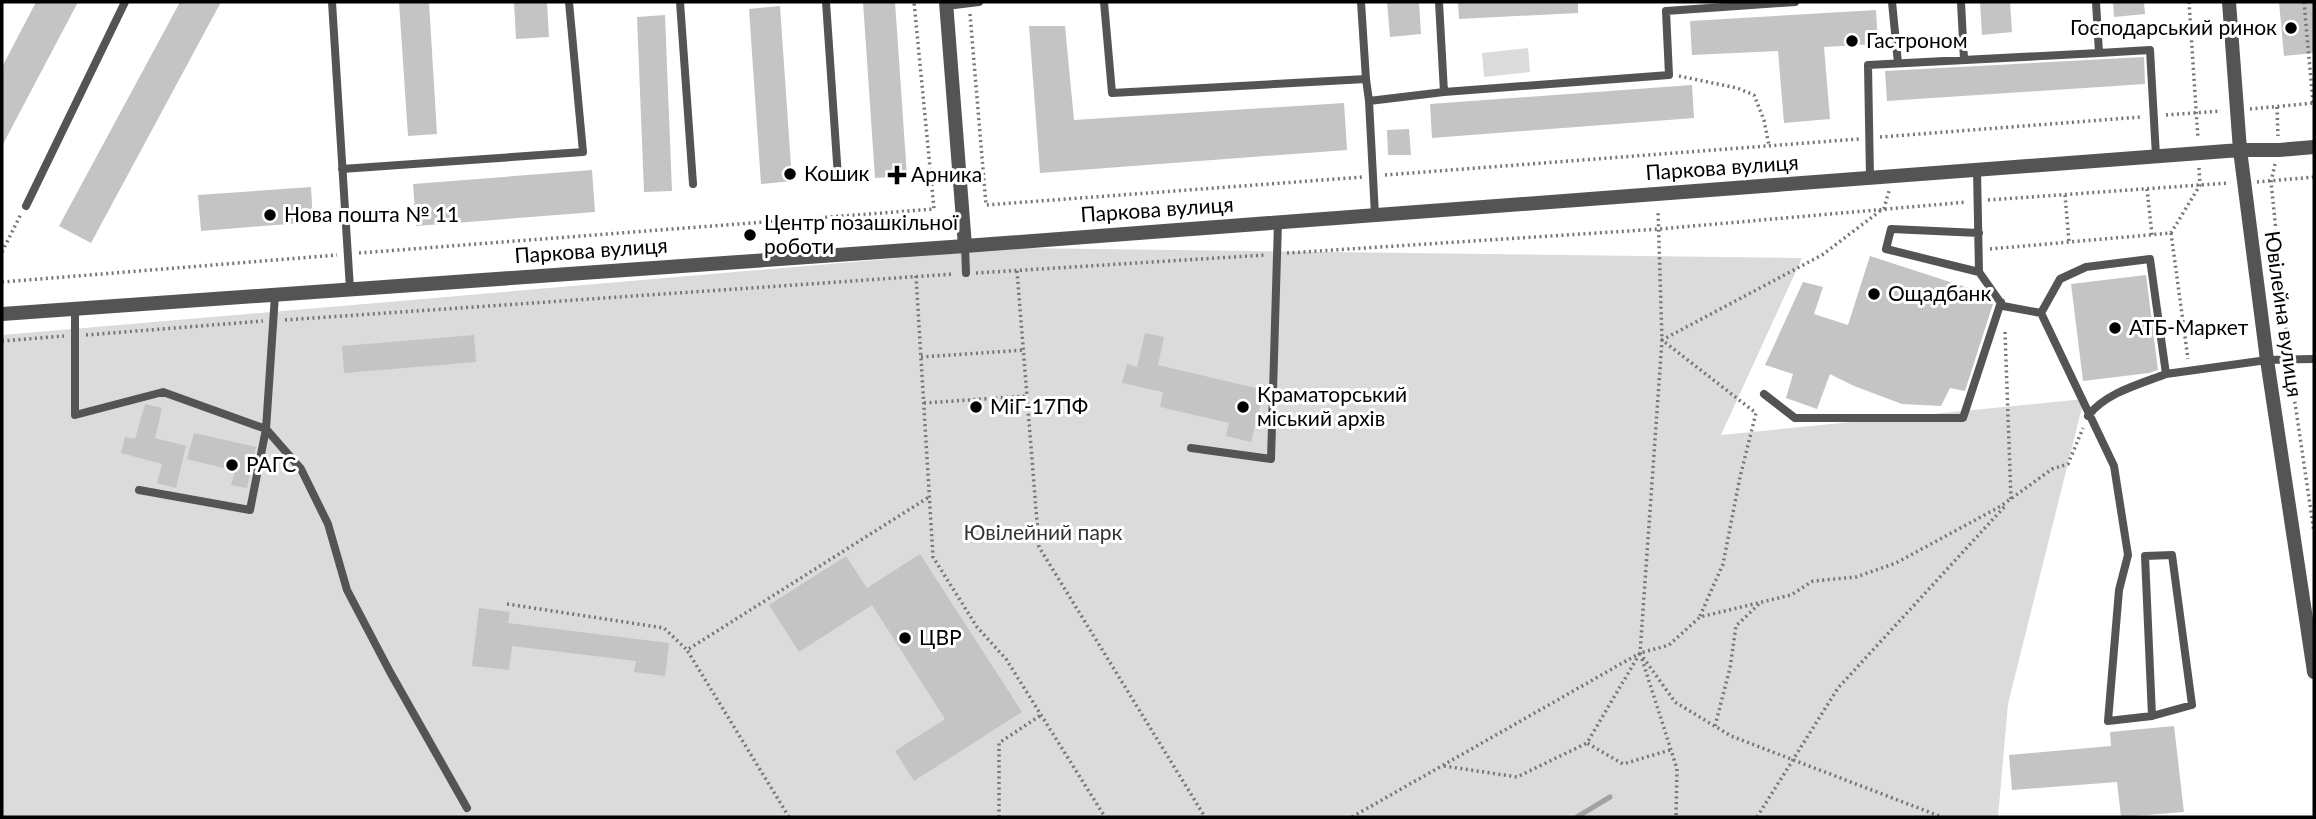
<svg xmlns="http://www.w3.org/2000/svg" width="2316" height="819" viewBox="0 0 2316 819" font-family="Lato,sans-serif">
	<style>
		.green { fill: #dbdbdb }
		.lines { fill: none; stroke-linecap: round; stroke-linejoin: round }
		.stream { stroke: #a2a2a2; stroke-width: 5 }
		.building { fill: #c4c4c4 }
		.path { stroke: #767676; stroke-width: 3.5; stroke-dasharray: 2 3.5; stroke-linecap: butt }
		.service { stroke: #545454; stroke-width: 8 }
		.tertiary { stroke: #545454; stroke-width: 14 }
		.poi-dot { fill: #000; stroke: #fff; stroke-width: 2.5 }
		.labels { text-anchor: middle; stroke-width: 6; stroke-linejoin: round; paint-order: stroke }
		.poi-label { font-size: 21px; fill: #000; stroke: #fff; text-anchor: start }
		.street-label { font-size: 21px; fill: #000; stroke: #fff }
		.park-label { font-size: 21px; fill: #323232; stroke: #fff }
	</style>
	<rect width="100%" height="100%" fill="#fff"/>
	<path class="green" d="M1528 48 1530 72 1484 77 1482 53Z
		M1016 248 1802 258 1721 435 2084 399 2008 704 1998 817H2V335Z"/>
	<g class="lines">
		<path class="stream" d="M1577 817 1610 797"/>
	</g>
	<path class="building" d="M36 2H78L2 146V67Z
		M180 2H221L91 243 59 226Z
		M399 2H429L437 134 408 136Z
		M514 2H547L549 37 516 39Z
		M863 2H895L907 176 875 178Z
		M1387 2H1419L1421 34 1390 37Z
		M1458 2H1578V13L1459 19Z
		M1980 2H2010L2012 32 1982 35Z
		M2113 2H2144L2145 14 2114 17Z
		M2279 2H2314V53L2284 56Z
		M780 6 792 181 761 184 749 9Z
		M1876 10 1878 44 1824 47 1830 119 1784 123 1778 51 1692 55 1690 21Z
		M665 15 672 191 644 192 637 17Z
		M1029 26H1065L1074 120 1344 103 1347 150 1040 173Z
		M2144 57 2145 84 1887 101 1885 71Z
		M1692 85 1694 118 1432 138 1430 104Z
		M1409 129 1411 155H1388L1387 130Z
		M592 170 595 212 416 226 413 184Z
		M311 187 313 222 201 231 198 195Z
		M1870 256 1987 294 1993 304 1965 391 1950 388 1941 406 1902 404 1854 386 1830 374 1817 409 1786 398 1793 374 1765 365 1803 282 1823 287 1814 314 1848 325Z
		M2146 275 2158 370 2149 373 2083 381 2071 284Z
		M1145 333 1164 337 1158 365 1264 390 1251 442 1226 436 1229 423 1160 407 1163 392 1122 383 1127 364 1137 367Z
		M474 335 476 362 344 373 342 346Z
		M145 404 162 408 155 438 186 446 176 488 157 483 162 464 121 453 125 437 135 439Z
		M194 433 256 447 247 488 231 485 235 471 187 459Z
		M920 554 1022 712 914 781 895 751 945 719 872 605 799 652 769 605 846 556 867 588Z
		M479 608 510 612 508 623 669 643 665 676 634 672 636 661 512 646 509 670 472 666Z
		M2174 726 2184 812 2121 817 2117 782 2012 790 2009 755 2111 746 2110 732Z"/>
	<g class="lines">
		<path class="path" d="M2189 2 2198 139
			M2304 2 2313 103
			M970 14 986 205 1363 177
			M1679 76 1737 88 1754 95 1764 120 1769 146
			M2277 107 2278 136
			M2250 109 2314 103
			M2166 115 2221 111
			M1880 137 2141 117
			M2275 164 2271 182 2288 348
			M1385 175 1859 139
			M2257 182 2314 177
			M2147 189 2152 235
			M2065 195 2069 242
			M1988 200 2228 183
			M2171 233 2188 359
			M1990 249 2171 233 2200 185 2199 168
			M2 252 21 214
			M359 253 934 209 914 2
			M1287 253 1659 229 1967 202
			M1017 271 1039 547 1205 817
			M976 273 1265 255
			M916 276 933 557 977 627 1006 659 1105 817
			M2 282 337 255
			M285 320 954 274
			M2005 332 2011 499
			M86 335 263 321
			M2 341 64 336
			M921 357 1024 350
			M2290 369 2314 532
			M924 403 1027 396
			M507 604 664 628 687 650
			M1700 616 1723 564 1740 477 1756 413 1662 340 1822 255 1884 208 1889 191
			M1640 653 1675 702 1731 736 1942 817
			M1642 659 1677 769 1676 817
			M1715 726 1730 668 1736 626 1759 604
			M1670 750 1623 764 1587 743 1640 653 1669 645 1700 617 1791 595 1813 581 1856 577 1896 563 2001 506 2052 469 2068 464 2083 428
			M1444 766 1517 777 1587 743
			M789 817 687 650 929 497
			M999 817V743L1041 715
			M1352 817 1640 653 1662 340 1658 210
			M1757 817 1838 688 2006 505"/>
		<path class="service" d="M332 2 350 289
			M680 2 693 184
			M826 2 838 177
			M1104 2 1112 93 1366 79 1369 101
			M1361 2 1366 79
			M1439 2 1444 92
			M1892 2 1898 63
			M1961 2 1964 60
			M2096 2 2099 53 2150 50 2156 156
			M946 6 979 2
			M342 169 583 152 569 2
			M1977 170 1979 272 2003 306 2041 313 2060 279 2086 267 2150 259 2166 374 2267 360 2314 359
			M1870 178 1868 65 2099 53
			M26 206 125 2
			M1375 215 1369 101 1444 92 1669 75 1666 11 1795 2
			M1979 233 1891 229 1886 249 1979 272
			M965 246 966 273
			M275 295 266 429 301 469 328 524 347 590 390 672 467 808
			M75 309V415L163 392 266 429 250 510 139 490
			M2041 313 2114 466 2128 555 2119 590 2108 721 2152 716 2145 556 2172 555 2192 705 2152 716
			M1764 394 1795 418H1963L2001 302
			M2088 416C2105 393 2140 384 2166 374
			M1191 448 1271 459 1278 222"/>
		<path class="tertiary" d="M946 2 965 246
			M2229 2 2240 150 2267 360 2314 672
			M2 314 965 246 2240 150H2279L2314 147"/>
	</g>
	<g class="poi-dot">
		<circle cx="2291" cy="28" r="7"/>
		<circle cx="1852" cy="41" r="7"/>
		<circle cx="790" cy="174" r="7"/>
		<path d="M893.5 164.5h7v7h7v7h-7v7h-7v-7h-7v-7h7z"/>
		<circle cx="270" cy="215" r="7"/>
		<circle cx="750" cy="235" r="7"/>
		<circle cx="1874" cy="294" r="7"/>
		<circle cx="2115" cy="328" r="7"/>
		<circle cx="976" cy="407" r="7"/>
		<circle cx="1243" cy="407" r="7"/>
		<circle cx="232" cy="465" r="7"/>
		<circle cx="905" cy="638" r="7"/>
	</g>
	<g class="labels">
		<g class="poi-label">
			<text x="2277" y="35" text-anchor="end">Господарський ринок</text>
			<text x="1866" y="48">Гастроном</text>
			<text x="804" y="181">Кошик</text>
			<text x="911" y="182">Арника</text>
			<text x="284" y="222">Нова пошта № 11</text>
			<text x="764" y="230">Центр позашкільної<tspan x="764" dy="24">роботи</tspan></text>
			<text x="1888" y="301">Ощадбанк</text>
			<text x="2129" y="335">АТБ-Маркет</text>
			<text x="1257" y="402">Краматорський<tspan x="1257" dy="24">міський архів</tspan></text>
			<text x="990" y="414">МіГ-17ПФ</text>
			<text x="246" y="472">РАГС</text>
			<text x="919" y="645">ЦВР</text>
		</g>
		<g class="street-label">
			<text transform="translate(1722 168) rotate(-4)" y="7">Паркова вулиця</text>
			<text transform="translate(1157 210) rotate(-4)" y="7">Паркова вулиця</text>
			<text transform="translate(591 251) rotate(-4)" y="7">Паркова вулиця</text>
			<text transform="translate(2283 314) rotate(82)" y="7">Ювілейна вулиця</text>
		</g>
		<g class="park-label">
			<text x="1043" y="540">Ювілейний парк</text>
		</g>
	</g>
	<rect width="2316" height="819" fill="none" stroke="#000000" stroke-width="7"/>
</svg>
